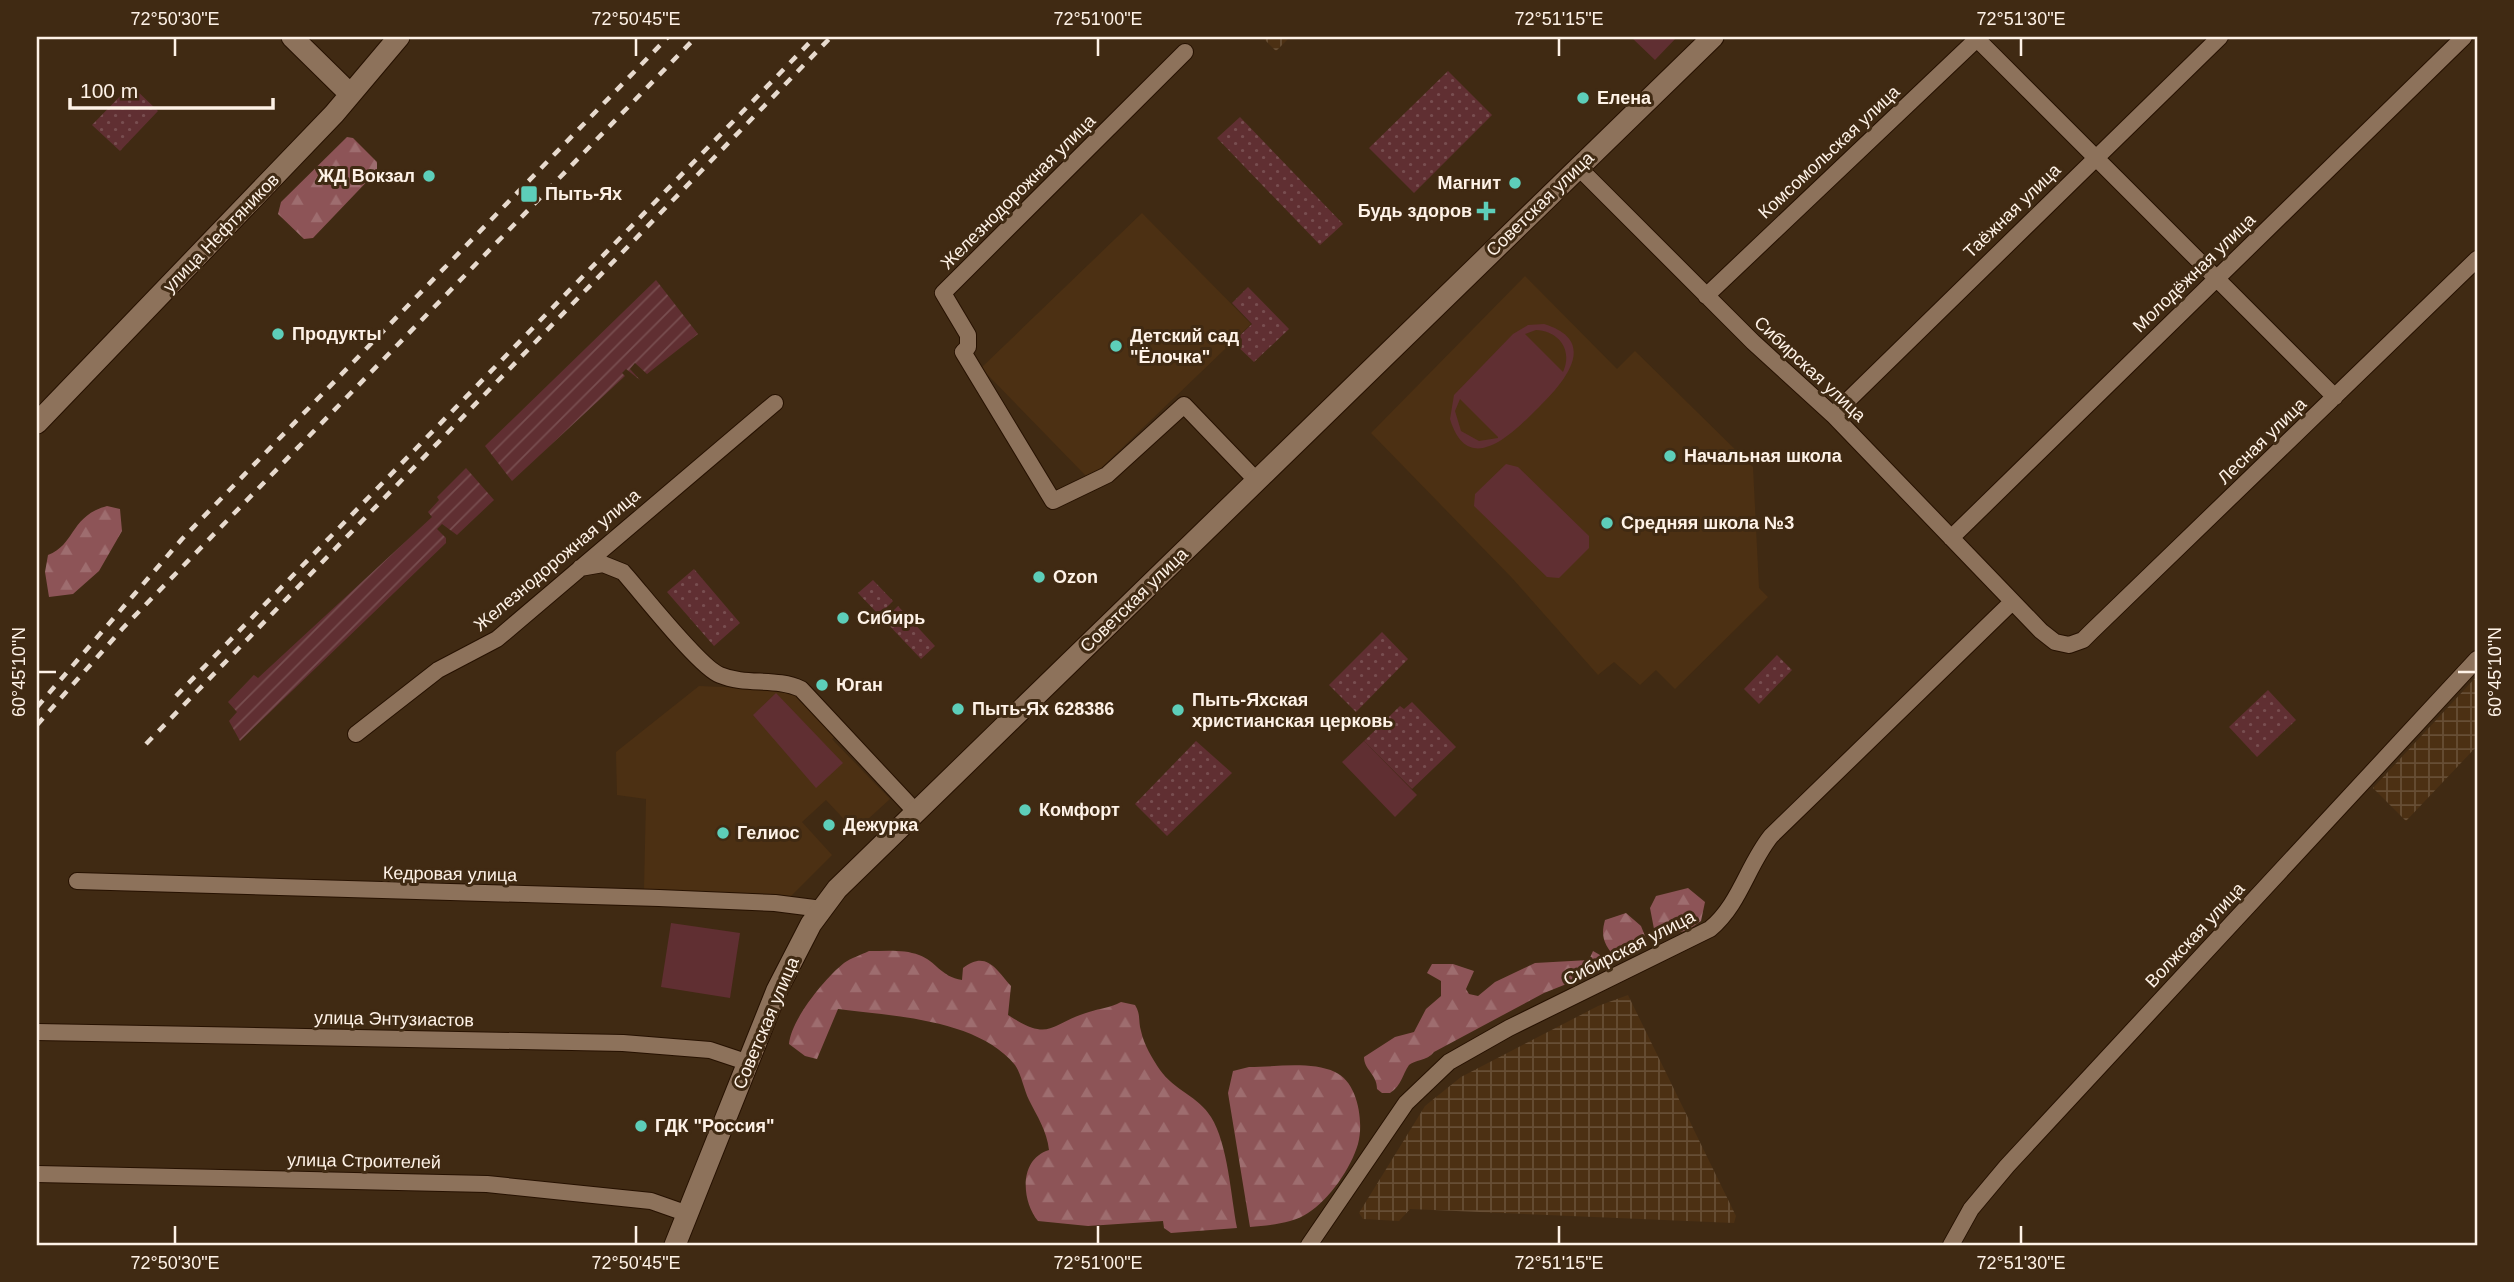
<svg xmlns="http://www.w3.org/2000/svg" width="2514" height="1282" viewBox="0 0 2514 1282" font-family="Helvetica,sans-serif">
	<style>
		.built { fill: #4c3013 }
		.industrial { fill: url(#industrial-grid) }
		.grass { fill: url(#grass-dots) }
		.forest { fill: url(#forest-firs) }
		.garden { fill: url(#garden-furrows) }
		.pitch { fill: #602f32; fill-rule: evenodd }
		.lines { fill: none; stroke-linecap: round; stroke-linejoin: round }
		.street-casing { stroke: #261100; stroke-width: 18 }
		.secondary-casing { stroke: #261100; stroke-width: 23 }
		.street { stroke: #8d725b; stroke-width: 16 }
		.secondary { stroke: #8d725b; stroke-width: 21 }
		.rail { stroke: #e7dace; stroke-width: 4.5; stroke-dasharray: 9 9; stroke-linecap: butt }
		.ticks { fill: none; stroke: #fef2e7; stroke-width: 2.5 }
		.poi-dot { fill: #5dceb9; stroke: #402a13; stroke-width: 2.5 }
		.labels { text-anchor: middle; stroke-width: 6; stroke-linejoin: round; paint-order: stroke }
		.poi-label { font-size: 18px; font-weight: bold; fill: #fef2e7; stroke: #402a13; text-anchor: start }
		.street-label { font-size: 18px; fill: #fef2e7; stroke: #402a13 }
		.neatline { fill: none; stroke: #fef2e7; stroke-width: 2.5 }
		.ticks-label { font-size: 18px; text-anchor: middle; fill: #fef2e7 }
	</style>
	<defs>
		<pattern id="industrial-grid" width="8" height="8" patternUnits="userSpaceOnUse" patternTransform="scale(1.75)"><rect width="8" height="8" fill="#4c3013"/><path d="M0 4h8M4 0v8" fill="none" stroke="#674e35"/></pattern>
		<pattern id="grass-dots" width="8" height="8" patternUnits="userSpaceOnUse" patternTransform="scale(1.75)"><rect width="8" height="8" fill="#602f32"/><path d="M2 2h.1M6 6h.1" fill="none" stroke="#784e50" stroke-width="1.8" stroke-linecap="round"/></pattern>
		<pattern id="forest-firs" width="22" height="20" patternUnits="userSpaceOnUse" patternTransform="scale(1.75)"><rect width="22" height="20" fill="#8d5457"/><path d="M5 1l3.5 6h-7zM16 11l3.5 6h-7z" fill="#9e6d6f"/></pattern>
		<pattern id="garden-furrows" width="10" height="10" patternUnits="userSpaceOnUse" patternTransform="scale(1.75)"><rect width="10" height="10" fill="#602f32"/><path d="M-1 1l2-2M0 10L10 0M9 11l2-2" fill="none" stroke="#784e50"/></pattern>
	</defs>
	<rect width="100%" height="100%" fill="#402a13"/>
	<path class="built" d="M1142 213 1251 324 1097 472 1086 476 981 368Z
		M1525 276 1617 369 1635 351 1753 467 1759 588 1768 597 1675 689 1656 670 1640 685 1614 662 1598 675 1513 579 1371 433Z
		M699 686 796 690 837 734 832 739 890 799 855 831 826 800 802 822 832 855 790 897 644 889 646 799 617 795 616 752Z"/>
	<path class="industrial" d="M1262 37H1290L1276 51Z
		M2477 676V746L2406 821 2373 788Z
		M1628 995 1736 1216 1734 1223 1410 1209 1399 1221 1363 1219 1359 1213 1425 1106 1461 1077 1598 1006Z"/>
	<path class="grass" d="M1448 71 1492 115 1414 193 1369 148Z
		M131 85 158 111 120 151 92 125Z
		M1240 117 1343 224 1320 245 1217 138Z
		M1248 287 1289 329 1254 362 1233 342 1252 324 1232 303Z
		M694 569 740 623 714 646 667 592Z
		M873 580 893 601 879 615 858 593Z
		M898 606 935 646 921 659 884 620Z
		M1382 632 1408 659 1356 712 1329 685Z
		M1777 655 1792 670 1759 704 1744 689Z
		M2268 690 2296 720 2257 757 2229 727Z
		M1412 702 1456 747 1412 789 1364 741 1400 706 1404 709Z
		M1196 741 1232 773 1167 836 1135 804Z"/>
	<path class="forest" d="M347 137 353 138 377 162V171L313 238 304 239 278 214 281 202Z
		M107 506 120 509 122 531 99 571 73 594 49 597 45 572 48 555C76 544 70 516 107 506Z
		M1688 888 1705 902 1701 921 1688 930 1668 935 1654 929 1650 908 1656 896Z
		M1626 913 1641 926 1649 946H1634L1627 958 1616 959C1605 945 1600 938 1605 920Z
		M869 951C885 951 904 949 919 955 936 961 941 977 962 980L963 968C986 950 996 969 1011 986L1008 1015C1052 1043 1048 1024 1089 1012 1101 1008 1110 1008 1121 1002L1135 1005C1141 1014 1138 1021 1141 1031 1144 1045 1152 1058 1160 1070 1174 1090 1199 1097 1211 1117 1228 1144 1231 1197 1237 1228L1171 1233 1164 1228 1163 1221 1088 1226 1038 1221C1021 1200 1019 1159 1049 1150 1047 1131 1037 1116 1029 1100 1024 1090 1021 1073 1015 1065 978 1019 892 1016 838 1009L817 1059 805 1056 789 1044C791 1020 824 979 844 963 851 958 861 955 869 951Z
		M1593 951 1600 955V964L1589 975 1544 993 1434 1052C1427 1061 1414 1060 1409 1065 1402 1075 1402 1085 1390 1093H1382L1377 1089C1377 1074 1364 1070 1364 1057L1395 1037 1414 1032 1426 1009 1441 996V981L1427 973 1432 964H1453L1474 971 1466 989 1469 994 1478 996 1495 982 1535 963 1589 960Z
		M1249 1067C1275 1067 1311 1061 1335 1072 1358 1082 1364 1122 1358 1144 1351 1168 1329 1200 1308 1213 1292 1224 1269 1225 1250 1227L1228 1093 1233 1071Z"/>
	<path class="garden" d="M656 280 698 334 647 374 635 363 630 369 640 380 626 369 622 373 625 376 512 481 485 446Z
		M466 468 494 500 457 535 442 524 437 529 446 538V543L240 741 229 721 237 712 228 702 254 675 258 678 432 517 428 512 439 500 437 497Z"/>
	<path class="pitch" d="M1631 37H1677L1655 60Z
		M1544 324C1603 342 1560 386 1536 410 1512 434 1468 478 1450 419L1454 395 1513 334 1528 325ZM1536 330C1559 331 1573 350 1563 372L1525 334ZM1460 399 1498 437V438L1479 441 1461 431 1455 411Z
		M1506 464 1518 467 1589 536V548L1559 578 1547 577 1474 506 1475 494Z
		M776 693 843 763 816 788 753 715Z
		M1364 741 1417 795 1395 817 1342 762Z
		M671 923 740 933 730 998 661 987Z"/>
	<g class="lines">
		<defs>
			<path id="street" d="M1975 37 2335 397
				M1185 52 943 293 968 335V347L963 352 1053 501 1107 475 1184 405 1257 481
				M1578 167 1753 342 1833 415 2041 631 2055 642 2069 645 2083 640 2091 632 2477 259
				M1706 296 1979 37
				M1833 415 2220 37
				M1951 538 2464 37
				M580 568 603 564 623 572C641 592 700 668 720 675 746 686 776 677 801 689L915 811
				M356 734 438 670 497 639 775 403
				M77 881 659 898 775 903 822 909
				M37 1032 623 1043 710 1050 749 1063
				M37 1174 487 1184 651 1201 688 1214
				M1309 1245 1406 1103 1449 1062 1509 1028 1710 929C1740 904 1747 866 1771 836L2011 603
				M1951 1245 1971 1209 2007 1166 2477 659"/>
			<path id="secondary" d="M292 37 350 94
				M37 423 334 114 399 37
				M675 1245 777 990 811 924 837 889 1713 37"/>
		</defs>
		<use href="#street" class="street-casing"/>
		<use href="#secondary" class="secondary-casing"/>
		<use href="#street" class="street"/>
		<use href="#secondary" class="secondary"/>
		<path class="rail" d="M176 696 815 37
			M37 707 182 539 668 37
			M37 725 123 628 696 37
			M146 744 831 37"/>
	</g>
	<path class="ticks" d="M175 38V56M636 38V56M1098 38V56M1559 38V56M2021 38V56M38 672H56M2458 672H2476M175 1226V1244M636 1226V1244M1098 1226V1244M1559 1226V1244M2021 1226V1244"/>
	<g class="poi-dot">
		<circle cx="1583" cy="98" r="7"/>
		<circle cx="429" cy="176" r="7"/>
		<circle cx="1515" cy="183" r="7"/>
		<rect x="520" y="185" width="18" height="18" rx="3.5"/>
		<path d="M1482.5 200.5h7v7h7v7h-7v7h-7v-7h-7v-7h7z"/>
		<circle cx="278" cy="334" r="7"/>
		<circle cx="1116" cy="346" r="7"/>
		<circle cx="1670" cy="456" r="7"/>
		<circle cx="1607" cy="523" r="7"/>
		<circle cx="1039" cy="577" r="7"/>
		<circle cx="843" cy="618" r="7"/>
		<circle cx="822" cy="685" r="7"/>
		<circle cx="958" cy="709" r="7"/>
		<circle cx="1178" cy="710" r="7"/>
		<circle cx="1025" cy="810" r="7"/>
		<circle cx="829" cy="825" r="7"/>
		<circle cx="723" cy="833" r="7"/>
		<circle cx="641" cy="1126" r="7"/>
	</g>
	<g class="labels">
		<g class="poi-label">
			<text x="1597" y="104">Елена</text>
			<text x="415" y="182" text-anchor="end">ЖД Вокзал</text>
			<text x="1501" y="189" text-anchor="end">Магнит</text>
			<text x="545" y="200">Пыть-Ях</text>
			<text x="1472" y="217" text-anchor="end">Будь здоров</text>
			<text x="292" y="340">Продукты</text>
			<text x="1130" y="342">Детский сад<tspan x="1130" dy="21">"Ёлочка"</tspan></text>
			<text x="1684" y="462">Начальная школа</text>
			<text x="1621" y="529">Средняя школа №3</text>
			<text x="1053" y="583">Ozon</text>
			<text x="857" y="624">Сибирь</text>
			<text x="836" y="691">Юган</text>
			<text x="1192" y="706">Пыть-Яхская<tspan x="1192" dy="21">христианская церковь</tspan></text>
			<text x="972" y="715">Пыть-Ях 628386</text>
			<text x="1039" y="816">Комфорт</text>
			<text x="843" y="831">Дежурка</text>
			<text x="737" y="839">Гелиос</text>
			<text x="655" y="1132">ГДК "Россия"</text>
		</g>
		<g class="street-label">
			<text transform="translate(1829 152) rotate(-43)" y="6">Комсомольская улица</text>
			<text transform="translate(1018 192) rotate(-45)" y="6">Железнодорожная улица</text>
			<text transform="translate(1540 204) rotate(-44)" y="6">Советская улица</text>
			<text transform="translate(2012 211) rotate(-44)" y="6">Таёжная улица</text>
			<text transform="translate(221 233) rotate(-46)" y="6">улица Нефтяников</text>
			<text transform="translate(2194 273) rotate(-44)" y="6">Молодёжная улица</text>
			<text transform="translate(1810 369) rotate(43)" y="6">Сибирская улица</text>
			<text transform="translate(2262 441) rotate(-44)" y="6">Лесная улица</text>
			<text transform="translate(557 560) rotate(-40)" y="6">Железнодорожная улица</text>
			<text transform="translate(1134 600) rotate(-44)" y="6">Советская улица</text>
			<text transform="translate(450 874) rotate(1)" y="6">Кедровая улица</text>
			<text transform="translate(2195 935) rotate(-47)" y="6">Волжская улица</text>
			<text transform="translate(1629 948) rotate(-27)" y="6">Сибирская улица</text>
			<text transform="translate(394 1019) rotate(1)" y="6">улица Энтузиастов</text>
			<text transform="translate(766 1023) rotate(-67)" y="6">Советская улица</text>
			<text transform="translate(364 1161) rotate(1)" y="6">улица Строителей</text>
		</g>
	</g>
	<rect width="2514" height="1282" fill="none" stroke="#402a13" stroke-width="77"/>
	<path d="M70 98v10h203v-10" fill="none" stroke="#fef2e7" stroke-width="3.5"/>
	<text x="80" y="98" font-size="21" fill="#fef2e7" stroke="#402a13" stroke-width="5" paint-order="stroke">100 m</text>
	<rect x="38" y="38" width="2438" height="1206" class="neatline"/>
	<g class="ticks-label">
		<text x="175" y="25">72°50'30"E</text>
		<text x="636" y="25">72°50'45"E</text>
		<text x="1098" y="25">72°51'00"E</text>
		<text x="1559" y="25">72°51'15"E</text>
		<text x="2021" y="25">72°51'30"E</text>
		<text transform="translate(19 672) rotate(-90)" y="6">60°45'10"N</text>
		<text transform="translate(2495 672) rotate(-90)" y="6">60°45'10"N</text>
		<text x="175" y="1269">72°50'30"E</text>
		<text x="636" y="1269">72°50'45"E</text>
		<text x="1098" y="1269">72°51'00"E</text>
		<text x="1559" y="1269">72°51'15"E</text>
		<text x="2021" y="1269">72°51'30"E</text>
	</g>
</svg>
